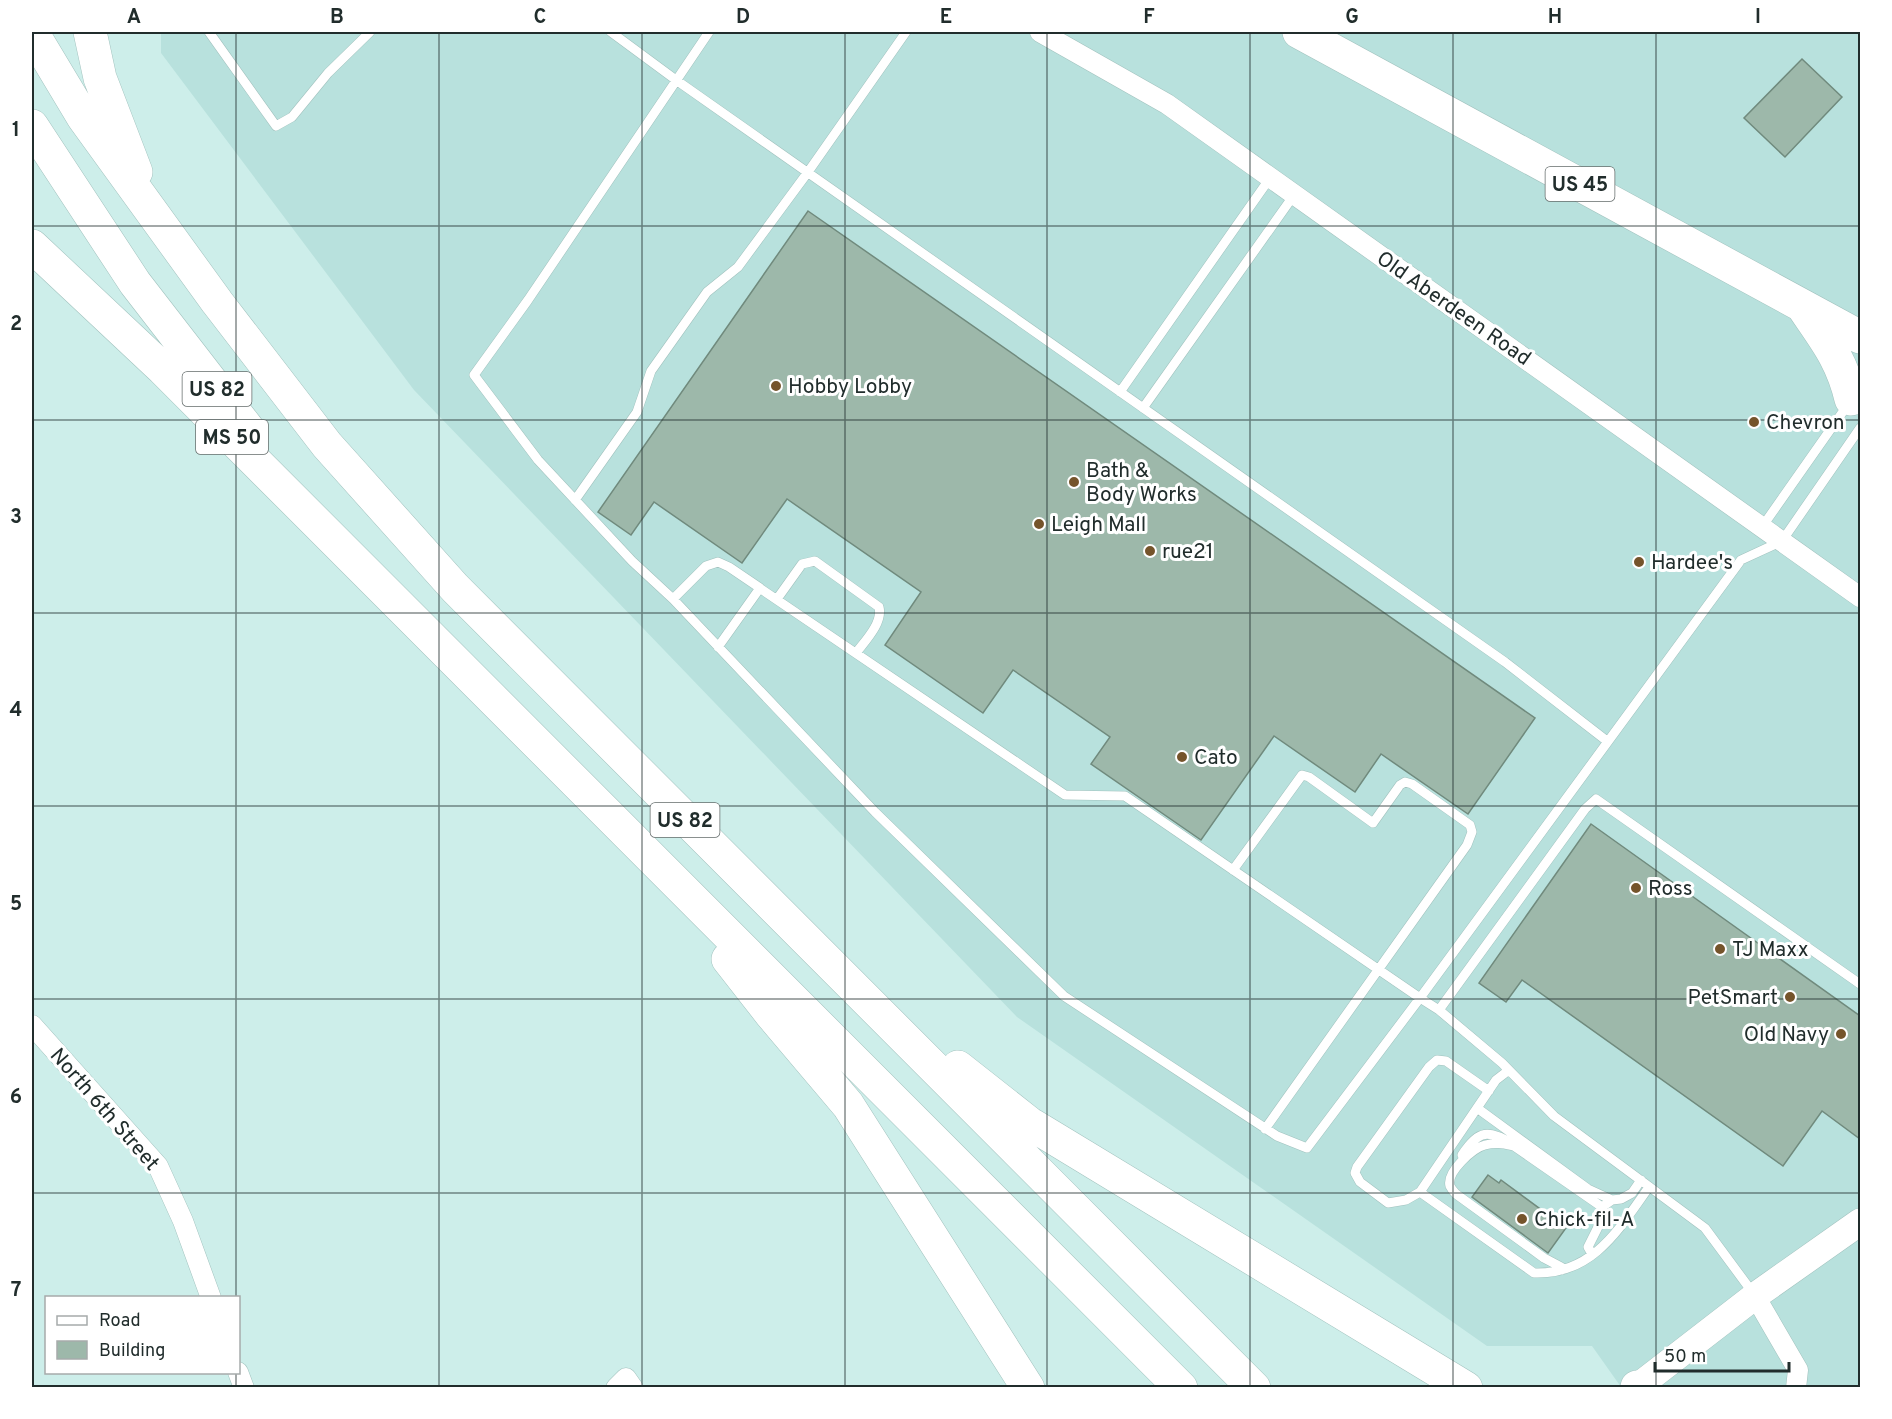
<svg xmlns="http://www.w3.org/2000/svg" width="1892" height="1419" viewBox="0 0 1892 1419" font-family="Overpass,sans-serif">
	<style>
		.built { fill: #b8e1dd }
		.building { fill: #9db8aa; stroke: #708a7d; stroke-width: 1.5 }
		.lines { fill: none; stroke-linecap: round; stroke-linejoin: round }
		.lane-casing { stroke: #a1c2be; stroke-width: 10 }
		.street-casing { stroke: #a1c2be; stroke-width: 21 }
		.secondary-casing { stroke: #a1c2be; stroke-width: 28 }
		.highway-casing { stroke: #a1c2be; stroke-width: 34 }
		.lane { stroke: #fff; stroke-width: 9 }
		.street { stroke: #fff; stroke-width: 20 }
		.secondary { stroke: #fff; stroke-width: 27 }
		.highway { stroke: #fff; stroke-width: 33 }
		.grid { fill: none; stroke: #212d2c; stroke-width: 1.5; stroke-opacity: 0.55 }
		.poi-dot { fill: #75542b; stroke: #fff; stroke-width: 2 }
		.labels { text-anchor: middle; stroke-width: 6; stroke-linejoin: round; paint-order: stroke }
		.shield { fill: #fff; stroke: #646c6b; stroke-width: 1.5 }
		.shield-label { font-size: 20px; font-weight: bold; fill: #212d2c }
		.street-label { font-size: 21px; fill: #212d2c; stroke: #fff }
		.poi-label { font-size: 21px; fill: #212d2c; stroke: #fff; text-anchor: start }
		.neatline { fill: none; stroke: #212d2c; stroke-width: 2 }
		.grid-label { font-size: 20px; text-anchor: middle; font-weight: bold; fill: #212d2c }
	</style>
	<rect width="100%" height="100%" fill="#cdeeea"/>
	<path class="built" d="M161 32H1860V1387H1621L1592 1346H1487L1017 1017 414 390 161 53Z"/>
	<path class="building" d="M1802 59 1842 97 1785 157 1744 118Z
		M808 211 1535 718 1468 814 1381 754 1355 792 1274 736 1201 840 1091 764 1110 737 1013 670 983 713 885 645 921 592 787 499 742 563 654 502 631 535 598 512Z
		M1591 824 1860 1016V1139L1822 1111 1783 1166 1522 980 1506 1002 1479 983Z
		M1488 1175 1499 1183 1501 1180 1566 1228 1548 1253 1472 1197Z"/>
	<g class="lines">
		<defs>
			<path id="lane" d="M209 32 276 126 292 117 328 73 370 32
				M611 32 676 80 1505 662 1607 741
				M709 32 528 300 474 375 538 460 632 561 673 599 706 566 718 562 729 567 760 588 718 647
				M1120 392 1270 178
				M1143 408 1294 195
				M575 500 637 412 651 371 707 292 738 267 808 172 906 32
				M1762 527 1849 403
				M758 587 1065 795 1125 796 1420 998 1439 1010
				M673 599 875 812 1064 996 1277 1136 1307 1148 1420 998 1741 560 1782 541 1860 428
				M777 599 802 564 815 561 879 607C883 623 865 641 856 653
				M1233 870 1302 775 1309 777 1373 823 1400 785 1405 782 1412 784 1470 825 1472 832 1467 845 1265 1129
				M1489 1091 1446 1061 1437 1060 1429 1067 1357 1167 1355 1173 1360 1182 1388 1203 1406 1200 1420 1192 1496 1080 1509 1070
				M1477 1108 1588 1189 1612 1200 1621 1199 1632 1193 1641 1180
				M1514 1146C1504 1144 1496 1142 1485 1145 1473 1148 1446 1172 1450 1186 1451 1188 1454 1192 1456 1194L1544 1258 1561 1267 1562 1270
				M1462 1155C1479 1129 1488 1130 1514 1144V1146L1602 1207 1612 1200
				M1420 1192 1534 1273C1593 1275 1619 1229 1649 1187
				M1592 1254 1588 1247 1604 1215 1602 1207
				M1753 1293 1705 1228 1554 1116 1502 1063 1439 1010 1585 809 1596 799 1860 984"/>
			<path id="street" d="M1040 32 1167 104 1860 597
				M32 1025 158 1166 183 1221 211 1298
				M1755 1296 1798 1370 1796 1388
				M238 1372 244 1388
				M616 1388 626 1378 633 1388"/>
			<path id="secondary" d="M1636 1388 1755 1296 1860 1222"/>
			<path id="highway" d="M32 32 83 117 217 302 327 445 455 588 1254 1388
				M90 32 100 78 136 172
				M1299 32 1860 337
				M32 126 135 283 248 429
				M32 246 163 369 1181 1388
				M1805 310C1827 342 1842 361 1851 399
				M728 959 771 1014 848 1105 1028 1388
				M958 1067 1029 1123 1466 1388
				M1637 1388V1387"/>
		</defs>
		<use href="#lane" class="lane-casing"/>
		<use href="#street" class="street-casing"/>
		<use href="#secondary" class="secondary-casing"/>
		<use href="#highway" class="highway-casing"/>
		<use href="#lane" class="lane"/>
		<use href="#street" class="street"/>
		<use href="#secondary" class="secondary"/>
		<use href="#highway" class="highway"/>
	</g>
	<path class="grid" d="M236 32V1298M439 32V1388M642 32V1388M845 32V1388M1047 32V1388M1250 32V1388M1453 32V1388M1656 32V1388M32 226H1860M32 420H1860M32 613H1860M32 806H1860M32 999H1860M32 1193H1860M236 1372V1388"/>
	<g class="poi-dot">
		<circle cx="776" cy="386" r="6"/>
		<circle cx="1754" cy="422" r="6"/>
		<circle cx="1074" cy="482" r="6"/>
		<circle cx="1039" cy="524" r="6"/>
		<circle cx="1150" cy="551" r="6"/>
		<circle cx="1639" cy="562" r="6"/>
		<circle cx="1182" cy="757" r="6"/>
		<circle cx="1636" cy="888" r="6"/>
		<circle cx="1720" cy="949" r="6"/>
		<circle cx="1790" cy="997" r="6"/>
		<circle cx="1841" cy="1034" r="6"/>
		<circle cx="1522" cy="1219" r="6"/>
	</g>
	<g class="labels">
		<g class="shield">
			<rect x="1545.5" y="167" width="69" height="34" rx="4.5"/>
			<rect x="182.5" y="372" width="69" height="34" rx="4.5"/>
			<rect x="196" y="420" width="72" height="34" rx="4.5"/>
			<rect x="650.5" y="803" width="69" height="34" rx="4.5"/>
		</g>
		<g class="shield-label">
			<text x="1580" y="191">US 45</text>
			<text x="217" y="396">US 82</text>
			<text x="232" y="444">MS 50</text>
			<text x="685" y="827">US 82</text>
		</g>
		<g class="street-label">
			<text transform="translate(1454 308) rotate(35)" y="7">Old Aberdeen Road</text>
			<text transform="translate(105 1109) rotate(49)" y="7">North 6th Street</text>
		</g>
		<g class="poi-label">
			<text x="788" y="393">Hobby Lobby</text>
			<text x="1766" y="429">Chevron</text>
			<text x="1086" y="477">Bath &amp;<tspan x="1086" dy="24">Body Works</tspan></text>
			<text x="1051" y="531">Leigh Mall</text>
			<text x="1162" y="558">rue21</text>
			<text x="1651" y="569">Hardee's</text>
			<text x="1194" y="764">Cato</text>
			<text x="1648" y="895">Ross</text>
			<text x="1732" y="956">TJ Maxx</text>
			<text x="1778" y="1004" text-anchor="end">PetSmart</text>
			<text x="1829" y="1041" text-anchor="end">Old Navy</text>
			<text x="1534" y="1226">Chick-fil-A</text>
		</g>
	</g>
	<rect width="1892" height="1419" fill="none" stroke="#ffffff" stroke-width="66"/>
	<rect x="45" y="1296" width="195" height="78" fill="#ffffff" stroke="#a6abab" stroke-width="1.5"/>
	<rect x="57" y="1316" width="30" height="9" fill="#ffffff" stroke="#a6abab" stroke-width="1.5"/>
	<text x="99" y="1326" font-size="18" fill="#212d2c">Road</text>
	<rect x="57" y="1341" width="30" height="18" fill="#9db8aa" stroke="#a6abab" stroke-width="1.5"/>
	<text x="99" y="1356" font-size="18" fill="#212d2c">Building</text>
	<path d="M1655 1362v9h134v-9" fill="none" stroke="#212d2c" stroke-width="3"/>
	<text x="1664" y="1362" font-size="18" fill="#212d2c" stroke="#ffffff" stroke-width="4.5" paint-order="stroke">50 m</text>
	<rect x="33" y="33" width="1826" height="1353" class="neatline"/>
	<g class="grid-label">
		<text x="134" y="23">A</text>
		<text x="337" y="23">B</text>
		<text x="540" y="23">C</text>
		<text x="743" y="23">D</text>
		<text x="946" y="23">E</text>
		<text x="1149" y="23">F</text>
		<text x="1352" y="23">G</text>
		<text x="1555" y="23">H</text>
		<text x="1758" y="23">I</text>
		<text x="16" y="136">1</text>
		<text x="16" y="330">2</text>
		<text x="16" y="523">3</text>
		<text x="16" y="716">4</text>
		<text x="16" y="910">5</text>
		<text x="16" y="1103">6</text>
		<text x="16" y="1296">7</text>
	</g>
</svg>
